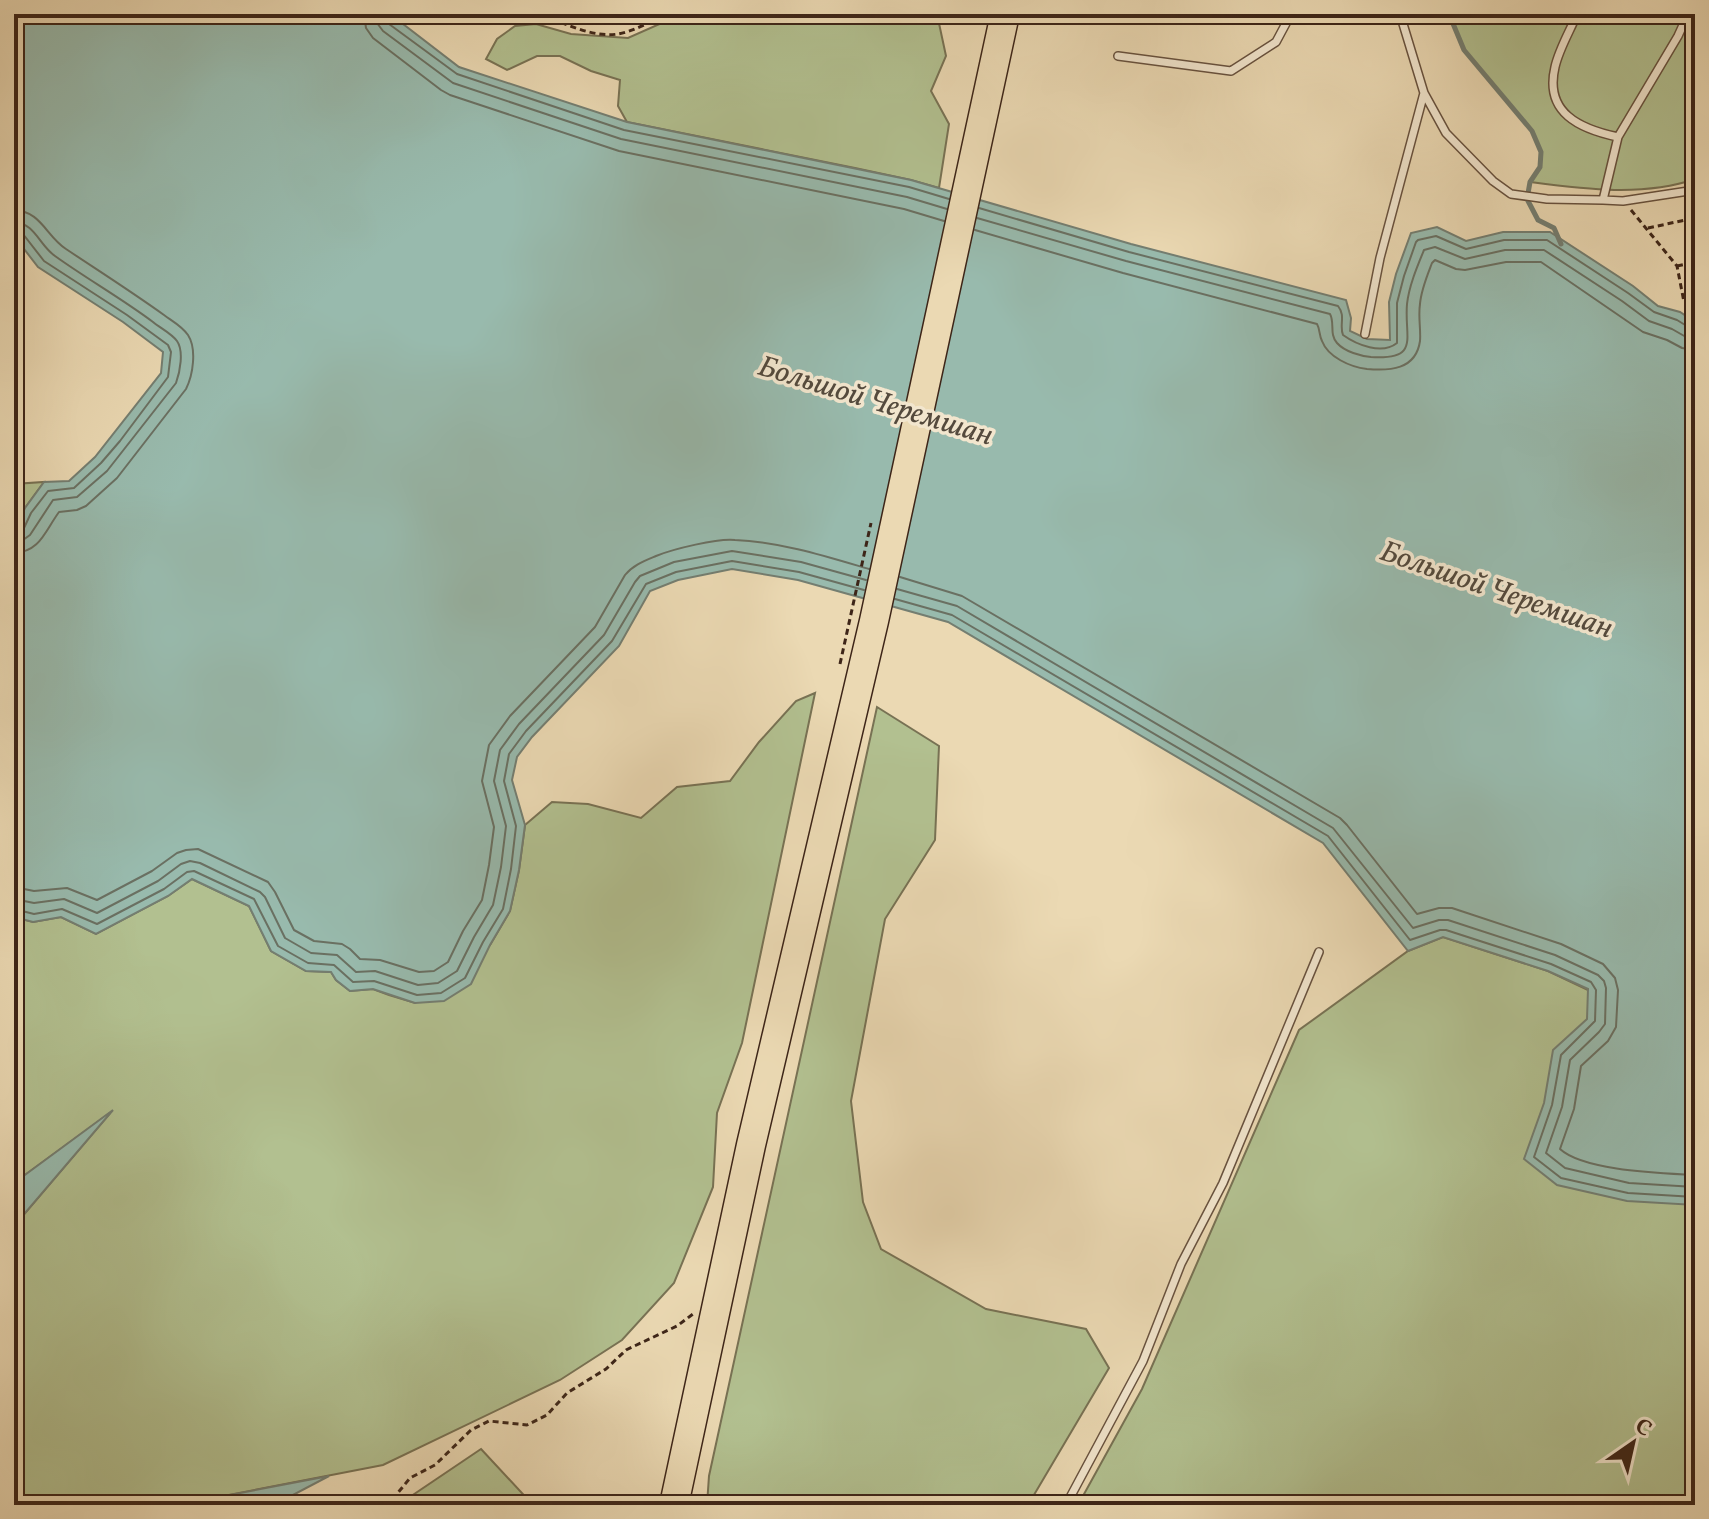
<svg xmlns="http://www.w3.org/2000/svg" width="1709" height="1519" viewBox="0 0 1709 1519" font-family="Vollkorn,serif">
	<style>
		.green { fill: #b2c090; stroke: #787254; stroke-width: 2 }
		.water { fill: #98baad; stroke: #747e71; stroke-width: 2 }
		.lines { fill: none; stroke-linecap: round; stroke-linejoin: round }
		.shore { stroke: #6a7062; stroke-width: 2 }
		.stream { stroke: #747e71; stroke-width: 5 }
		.lane-casing { stroke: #68523f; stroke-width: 10 }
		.highway-casing { stroke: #3d2518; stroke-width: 31 }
		.path { stroke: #3d2518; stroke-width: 3; stroke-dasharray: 6 4; stroke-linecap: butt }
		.lane { stroke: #f2e6ce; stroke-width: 7 }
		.highway { stroke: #ebd9b3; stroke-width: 28 }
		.labels { text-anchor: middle; stroke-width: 7; stroke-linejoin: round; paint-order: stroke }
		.water-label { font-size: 30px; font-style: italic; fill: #544a3d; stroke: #f2e6ce }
	</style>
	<rect width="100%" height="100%" fill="#ebd9b3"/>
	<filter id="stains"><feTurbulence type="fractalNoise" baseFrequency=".0025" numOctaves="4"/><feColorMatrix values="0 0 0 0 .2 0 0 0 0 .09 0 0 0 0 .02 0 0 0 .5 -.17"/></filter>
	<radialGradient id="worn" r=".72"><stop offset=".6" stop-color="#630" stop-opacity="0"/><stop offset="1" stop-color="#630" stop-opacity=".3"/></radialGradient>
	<path class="green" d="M682 14H937L946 56 931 91 949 124 939 188 911 180 855 168 627 122 618 106 620 80 591 71 560 56H537L507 70 486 59 497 39 515 26 536 24 571 34 628 38Z
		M1449 14H1695V179C1643 197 1584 189 1530 182L1540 167 1541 152 1532 131 1464 50Z
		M44 482 25 508 14 530V484Z
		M815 693 742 1043 717 1113 713 1187 674 1283 622 1340 560 1380 383 1465 177 1505H39L14 1498V1226L110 1113 14 1183V917L33 922 61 917 96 934 168 896 192 879 249 906 271 951 306 971 331 972 336 980 350 991 373 989 389 995 415 1003 490 945 510 911 519 870 525 825 552 802 588 804 641 818 677 787 730 781 759 742 796 701Z
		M877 707 939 746 935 840 885 919 851 1101 863 1202 881 1249 986 1309 1086 1329 1109 1368 1028 1505H707L709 1476Z
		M1443 937 1548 971 1588 990 1695 1049V1505H1078L1142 1389 1299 1030 1408 951Z
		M481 1449 533 1505H398Z"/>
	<path class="water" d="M14 14H390L459 67 627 122 911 180 1131 244 1346 300 1351 318 1350 331 1367 339 1390 340 1389 302 1396 274 1411 233 1437 227 1466 241 1503 232H1550L1633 286 1658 306 1680 312 1695 322V1205L1627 1201 1557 1185 1524 1159 1544 1103 1553 1050 1587 1019 1588 989 1548 971 1443 937 1408 951 1323 843 948 622 798 580 732 569 678 580 650 591 619 646 532 737 517 757 512 780 525 825 519 870 510 911 490 945 471 984 444 1001 415 1003 373 989 350 991 336 980 331 972 306 971 271 951 249 906 192 879 168 896 96 934 61 917 33 922 14 917V530L25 508 44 482 69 481 95 457 161 373 163 352 123 322 38 267 14 236Z
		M113 1110 14 1226V1183Z
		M329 1476 274 1505H177Z"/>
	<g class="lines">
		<path class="shore" d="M364 14 366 28 373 38 441 90 450 95 619 151 904 209 944 221
			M376 14 377 23 383 31 453 83 621 139 907 197 947 209
			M386 14V20L389 24 457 74 624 130 909 187 949 199
			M979 208 1129 252 1338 306C1346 316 1339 325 1343 335 1357 345 1382 355 1397 343V303L1404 276 1416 242 1418 240 1436 236 1466 249 1504 240H1547L1628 293 1654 312 1677 320 1690 328H1695
			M14 210C41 211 46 236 66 249 99 271 132 292 164 315 172 321 182 326 188 335 197 349 193 375 186 389L117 478 86 506 77 510 59 512C45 531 40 552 14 553
			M977 218 1126 261 1330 314C1335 323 1329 334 1337 343 1345 352 1361 356 1371 357 1421 360 1404 338 1407 304 1409 286 1417 267 1424 250L1435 247 1465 259 1505 250H1544L1622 301 1649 321 1672 329 1686 337 1695 338
			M14 222C35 223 39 245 55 256 87 279 121 298 153 322 160 328 171 333 177 341 184 351 180 372 176 383L107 471 77 497 53 500 30 535 23 540 14 541
			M975 230 1123 273 1317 324C1320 329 1319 335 1322 341 1328 357 1350 367 1367 369 1389 371 1416 370 1420 341 1421 329 1418 317 1420 304 1421 290 1427 276 1432 263L1435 260 1456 269 1465 270 1506 262H1541L1643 332 1667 340 1682 348 1695 350
			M14 232 23 234 44 261 127 315 168 345 171 352 168 377 120 441 101 463 74 488 48 491 31 513 24 528 14 531
			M900 577 962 596 1340 818 1347 825 1417 914 1439 908H1452L1561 944 1603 964 1615 978 1618 990 1616 1027 1608 1041 1581 1066 1574 1109 1560 1149C1584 1171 1662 1173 1695 1175
			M897 589 957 606 1333 828 1413 928 1439 920H1448L1555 955 1598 975 1604 981 1606 988 1605 1024 1599 1032 1570 1060 1562 1107 1546 1153 1565 1168 1629 1183 1695 1187
			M895 599 952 615 1328 836 1410 940 1440 930H1446L1551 964 1591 982 1596 990 1595 1021 1561 1055 1552 1105 1534 1157 1561 1178 1628 1193 1695 1197
			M14 887 34 891 67 888 97 900 152 871 177 853 186 850 198 849 268 882 275 892 294 930 314 941 342 944 350 949 360 959 380 960 419 972 434 971 448 962 463 931 482 900 489 865 494 827 482 781 489 745 510 716 595 627 625 575C633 565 644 561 656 556 673 549 718 538 735 540 781 542 825 556 869 569
			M14 899 34 903 64 899 97 913 158 881 181 864 190 861 200 863 260 892 265 897 285 938 311 953 337 955 356 972 375 971 418 985 438 983 457 971 474 937 493 905 501 867 506 826 494 781 500 750 519 724 604 635 635 582 640 576 674 562 732 551 801 562 866 580
			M14 909 34 914 62 909 97 924 164 889 187 872 194 871 254 899 278 946 308 963 334 965 353 982 374 981 417 995 441 993 465 978 483 942 503 909 511 869 516 826 504 781 509 754 526 731 612 641 646 584 676 572 732 561 799 572 864 590"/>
		<path class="stream" d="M1449 14 1464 50 1532 131 1541 152 1540 167 1530 182 1527 199 1538 220 1554 228 1561 244"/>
		<defs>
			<path id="lane" d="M1400 14 1424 93 1446 133 1493 181 1511 194 1547 199 1603 200
				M1577 14C1570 31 1559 49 1555 67 1544 113 1580 129 1618 137
				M1688 14 1678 36 1618 137 1603 200 1623 201 1695 190
				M1118 56 1231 71 1276 42 1291 14
				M1365 334 1380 258 1424 93
				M1066 1505 1143 1361 1181 1264 1223 1183 1319 952"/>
			<path id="highway" d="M674 1505 751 1145 874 621 1005 14"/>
		</defs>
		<use href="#lane" class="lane-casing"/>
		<use href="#highway" class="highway-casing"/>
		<path class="path" d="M543 14C564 24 594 38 618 34 635 31 651 21 666 14
			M1631 210 1677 266 1684 302
			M1648 228 1695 218
			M1677 266 1695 262
			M840 664 871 523
			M384 1505 392 1500 410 1478 435 1465 471 1430 489 1421 527 1425 547 1415 567 1393 606 1369 626 1350 677 1326 693 1314"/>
		<use href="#lane" class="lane"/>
		<use href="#highway" class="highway"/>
	</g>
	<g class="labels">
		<g class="water-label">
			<text transform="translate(876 400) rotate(17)" y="10">Большой Черемшан</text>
			<text transform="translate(1497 589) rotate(19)" y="10">Большой Черемшан</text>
		</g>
	</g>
	<rect width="1709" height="1519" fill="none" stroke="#ebd9b3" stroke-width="48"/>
	<rect x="16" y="16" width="1677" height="1487" fill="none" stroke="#3d2518" stroke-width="4"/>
	<rect x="24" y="24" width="1661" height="1471" fill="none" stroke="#3d2518" stroke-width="2"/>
	<g transform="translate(1633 1443) rotate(34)" stroke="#f2e6ce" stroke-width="6" paint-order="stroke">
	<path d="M0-6L14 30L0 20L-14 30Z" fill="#3d2518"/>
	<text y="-12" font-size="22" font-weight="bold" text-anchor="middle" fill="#3d2518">С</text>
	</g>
	<rect width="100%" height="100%" filter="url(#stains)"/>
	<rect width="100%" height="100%" fill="url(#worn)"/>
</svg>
